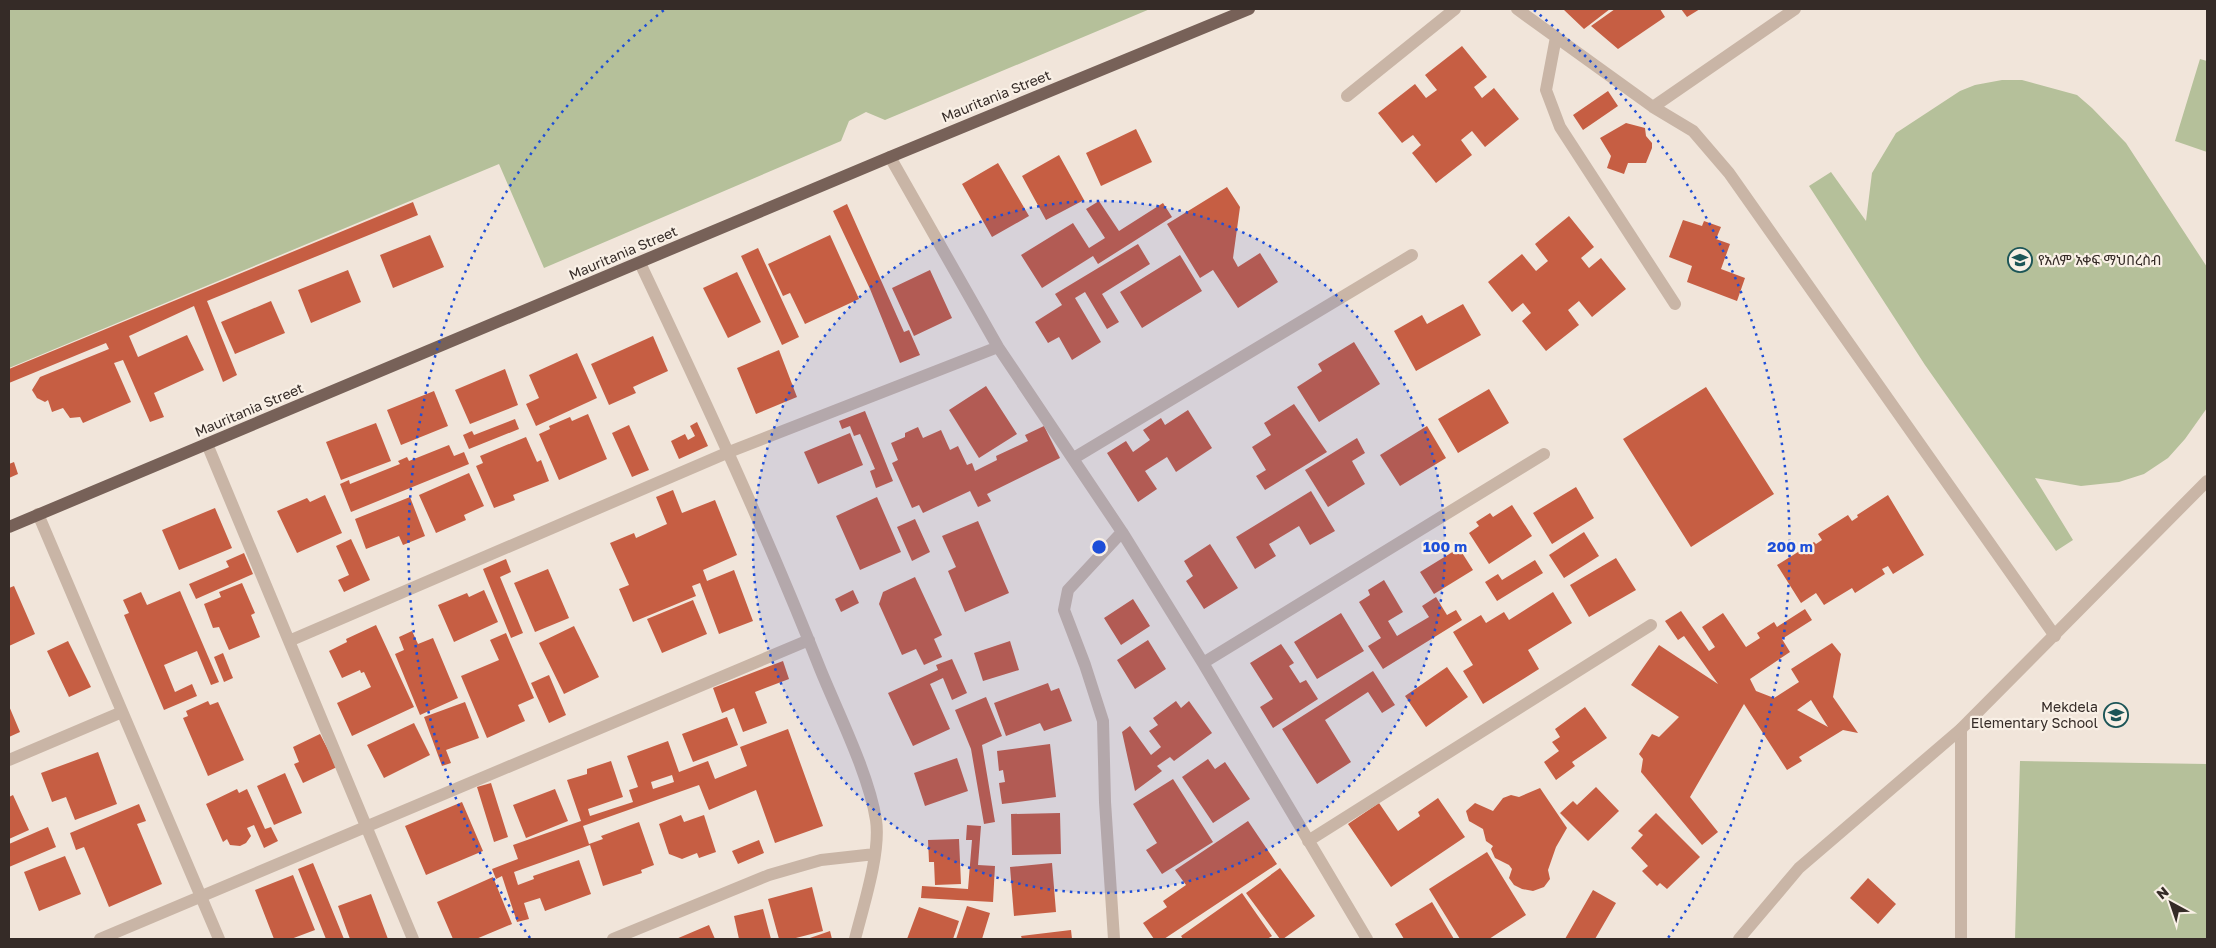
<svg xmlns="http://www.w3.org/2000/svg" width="2216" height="948" viewBox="0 0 2216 948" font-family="'Golos Text','Noto Sans Ethiopic',sans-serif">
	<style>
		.green { fill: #b5c09a }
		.building { fill: #c65e43; fill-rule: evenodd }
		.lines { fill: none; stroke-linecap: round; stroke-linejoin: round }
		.minor { stroke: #c9b5a6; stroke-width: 12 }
		.tertiary { stroke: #c9b5a6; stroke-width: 12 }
		.primary { stroke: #776158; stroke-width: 12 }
		.ring { fill: none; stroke: #1d4ed8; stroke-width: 2.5; stroke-dasharray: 2.5 5 }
		.labels { text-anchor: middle; stroke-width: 4.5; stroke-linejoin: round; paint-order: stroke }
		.street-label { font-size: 14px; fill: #352b27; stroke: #f9f0e6 }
		.poi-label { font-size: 14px; fill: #352b27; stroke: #f9f0e6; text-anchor: start }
		.centre { fill: #1d4ed8; stroke: #f9f0e6; stroke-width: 2.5 }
		.ring-label { font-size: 15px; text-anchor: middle; font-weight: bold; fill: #1d4ed8; stroke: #f9f0e6; stroke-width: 4.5; stroke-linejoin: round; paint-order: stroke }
	</style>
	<rect width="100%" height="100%" fill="#f1e5da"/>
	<path class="green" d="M9 9H1150L885 120 866 112 849 121 841 141 544 268 499 164 9 368Z
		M2200 59 2207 61V152L2175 141Z
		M2002 80H2022L2077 95 2092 108 2126 143 2207 267V408L2185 439 2168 458 2144 474 2119 482 2081 486 2035 478 2073 540 2056 551 1925 365 1809 186 1831 172 1866 221 1872 173 1896 133 1960 91 1975 85Z
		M2020 761 2207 764V939H2015Z"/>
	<path class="building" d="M1563 9H1610L1584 29Z
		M1615 9H1660L1665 17 1618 49 1591 26Z
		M1681 9H1700L1687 17Z
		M1462 46 1487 77 1474 87 1482 98 1494 88 1519 119 1485 147 1472 131 1461 140 1472 155 1436 183 1412 153 1421 145 1413 135 1402 143 1378 113 1415 84 1426 98 1437 90 1425 75Z
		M1608 91 1618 106 1583 130 1573 115Z
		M1626 123 1645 128 1646 136 1652 143V148L1646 163H1628L1624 174 1607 168 1611 156 1600 138Z
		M1136 129 1152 162 1101 186 1086 153Z
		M1059 155 1084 200 1046 220 1022 176Z
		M998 163 1029 216 992 237 962 184Z
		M1227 187 1240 207 1233 258 1238 267 1260 253 1278 282 1238 308 1213 270 1200 278 1167 224Z
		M1099 201 1119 231 1163 203 1172 217 1098 264 1093 256 1042 288 1021 255 1073 223 1089 248 1105 238 1086 209Z
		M413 202 418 215 207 301 237 375 223 382 194 306 129 336 138 357 187 335 204 370 154 393 164 417 150 422 123 360 114 363 131 402 83 423 80 417 70 418 63 408 52 412 48 400 45 402 37 398 32 390 40 377 109 349 106 343 9 383V369Z
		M847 204 904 332 909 330 920 355 900 363 870 289 833 211Z
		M1569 216 1594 247 1581 258 1589 268 1601 258 1626 289 1592 317 1579 301 1568 310 1579 325 1546 351 1522 321 1531 313 1523 303 1512 312 1488 282 1522 254 1536 271 1548 261 1535 244Z
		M1683 220 1702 226 1704 221 1721 227 1716 239 1730 244 1721 269 1745 278 1737 301 1687 282 1692 266 1669 257Z
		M430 235 444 267 393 288 380 255Z
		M830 235 859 299 805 324 790 293 783 296 768 264Z
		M1138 244 1150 264 1102 294 1119 322 1107 329 1085 292 1075 298 1101 342 1072 360 1059 337 1048 343 1035 322 1062 305 1055 294Z
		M758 248 799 337 782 345 741 256Z
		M1180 255 1202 291 1142 328 1120 292Z
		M348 270 361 302 311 323 298 290Z
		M930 270 952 318 914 336 892 288Z
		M737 272 761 322 728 338 703 288Z
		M271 301 285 333 235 354 221 322Z
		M1463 304 1481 335 1416 371 1394 331 1422 315 1427 324Z
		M653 336 668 371 633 387 636 393 609 405 591 364Z
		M1354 342 1380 384 1319 422 1297 387 1322 371 1318 364Z
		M779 350 797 397 756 414 737 368Z
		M577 353 597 398 536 426 526 404 539 398 529 375Z
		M505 369 518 405 470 424 455 390Z
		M986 386 1017 434 979 458 949 410Z
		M1706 387 1774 494 1691 547 1623 439Z
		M1489 389 1509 423 1458 453 1438 419Z
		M434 391 448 426 401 445 387 410Z
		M1294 404 1327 452 1265 490 1256 476 1266 470 1252 447 1271 435 1264 423Z
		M1188 410 1212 448 1176 472 1167 457 1145 471 1157 489 1138 502 1107 453 1126 441 1133 452 1150 440 1143 430 1161 418 1165 425Z
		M865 411 893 481 876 488 870 471 875 469 860 434 854 436 850 426 842 429 839 421Z
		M588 414 607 459 559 480 539 434 550 429 549 426 570 417 572 421Z
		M515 419 519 429 469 449 463 435 472 431 474 435Z
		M697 422 708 446 679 459 671 441 685 434 688 440 695 436 690 426Z
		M376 423 391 461 341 480 326 442Z
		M629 425 649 470 632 477 612 433Z
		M1044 426 1060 458 987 494 991 501 978 507 970 491 923 513 919 505 912 508 892 463 898 460 891 443 905 437V433L918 427 923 438 941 430 950 450 958 446 967 465 972 463 975 471 997 460 996 456 1028 441 1025 435Z
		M1427 426 1446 458 1400 486 1380 455Z
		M850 433 863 465 818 484 804 452Z
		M526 437 537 462 541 460 549 481 513 495 515 500 494 508 476 466 483 463 480 456Z
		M1357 438 1365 453 1352 461 1365 484 1328 507 1305 470Z
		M449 445 454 456 464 452 469 464 351 512 340 484 349 480 350 484 400 464 398 461 407 457 409 461Z
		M14 462 18 474 9 478V464Z
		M469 473 484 506 464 515 466 520 436 533 419 495Z
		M1576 487 1594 518 1552 544 1533 513Z
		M673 490 682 513 715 500 737 555 703 570 707 581 734 570 753 621 719 634 700 583 692 586 696 596 633 622 619 589 629 585 610 543 634 533 636 538 667 524 656 497Z
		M1311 491 1335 531 1310 545 1299 526 1269 544 1276 556 1255 569 1236 537Z
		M325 495 342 533 297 553 277 511 307 498 310 502Z
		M1888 495 1924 555 1893 574 1888 566 1882 569 1885 574 1855 593 1852 588 1824 605 1816 593 1801 603 1777 565 1814 542 1816 544 1822 540 1818 534 1848 515 1852 521 1858 517 1857 515Z
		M410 497 425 536 403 545 399 536 366 549 355 519Z
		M877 497 901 552 860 570 836 516Z
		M1512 505 1532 536 1489 564 1469 533 1479 526 1476 522 1490 513 1493 517Z
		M215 508 232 548 179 570 162 530Z
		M915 519 930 552 912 561 897 527Z
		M978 521 1009 593 965 612 948 571 956 567 942 536Z
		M1584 532 1599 556 1564 578 1549 555Z
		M351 539 370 580 344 592 338 580 349 575 336 546Z
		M1210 544 1238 588 1204 609 1186 581 1193 576 1184 561Z
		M1459 548 1473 570 1434 594 1420 572Z
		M244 553 253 574 196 599 189 584 229 567 226 561Z
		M1616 558 1636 590 1589 617 1570 585Z
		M506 559 511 572 500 577 523 633 511 638 483 569Z
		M1535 560 1543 573 1497 601 1485 582 1498 574 1502 580Z
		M548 569 569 618 535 632 514 583Z
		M915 577 942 635 934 639 942 657 924 665 916 649 902 655 879 604 883 592Z
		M1384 580 1403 612 1388 621 1397 636 1429 617 1422 606 1436 597 1447 615 1456 610 1462 620 1383 669 1368 646 1381 638 1359 602 1370 595 1368 590Z
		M242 583 255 613 251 615 260 637 229 650 219 627 213 628 204 604 221 597 219 592Z
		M14 586 35 634 9 646V588Z
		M484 590 498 622 454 642 438 605 467 593 469 597Z
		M853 590 859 603 841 612 835 599Z
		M180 591 219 682 211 685 197 651 164 665 175 692 192 684 197 696 164 710 124 615 129 613 123 600 141 592 147 605Z
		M1553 592 1572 623 1528 650 1539 669 1483 704 1463 671 1473 665 1453 632 1481 615 1486 623 1504 612 1509 620Z
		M1133 599 1150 626 1121 645 1104 618Z
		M693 600 707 634 662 653 647 619Z
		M1805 609 1812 620 1782 639 1790 652 1750 679 1756 691 1774 698 1799 682 1791 669 1832 643 1841 654 1833 697 1858 733 1843 730 1799 757 1802 761 1787 770 1744 704 1690 797 1718 832 1702 845 1641 772 1643 759 1639 754 1652 734 1659 737 1679 717 1631 685 1659 645 1718 684 1684 636 1678 640 1665 621 1681 611 1709 651 1715 647 1702 627 1723 613 1746 647 1760 638 1757 633 1774 622 1777 627ZM1811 700 1828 727 1797 710Z
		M1341 613 1364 651 1317 679 1294 642Z
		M376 625 414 707 352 736 337 703 371 687 364 672 361 673 360 670 342 678 329 651 347 642 346 639Z
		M574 626 599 677 564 694 539 643Z
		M412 631 418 644 433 638 458 698 420 715 395 654 404 650 399 637Z
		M506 633 534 698 518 705 525 721 487 738 461 676 499 660 490 640Z
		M1148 640 1166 669 1135 689 1117 660Z
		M68 641 91 687 69 697 47 651Z
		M1010 641 1019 670 983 681 974 653Z
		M1281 644 1294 663 1289 666 1300 683 1306 680 1318 699 1273 728 1260 707 1273 699 1250 663Z
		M223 653 233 678 224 682 214 657Z
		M952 659 967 693 952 700 943 678 930 684 950 729 913 746 888 693 938 670 936 665Z
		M783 661 789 679 755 692 767 723 743 732 734 708 722 713 713 688Z
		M1447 667 1468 697 1426 727 1405 696Z
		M1373 671 1395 705 1382 713 1368 692 1325 720 1351 762 1317 784 1282 729Z
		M549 675 566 715 549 723 531 683Z
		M1048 683 1051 691 1059 688 1072 721 1044 731 1040 723 1006 736 994 703Z
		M986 697 1002 736 982 745 995 822 984 824 971 749 955 710Z
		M208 701 210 705 218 702 244 760 208 776 183 718 188 716 186 711Z
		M1176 701 1181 708 1189 701 1212 733 1174 761 1170 757 1157 766 1162 771 1135 791 1122 732 1130 726 1151 755 1161 747 1149 731 1158 725 1153 718Z
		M465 702 479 738 446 750 451 763 442 766 424 717Z
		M9 706 20 732 9 737Z
		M1585 707 1607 738 1572 762 1575 766 1556 780 1544 762 1559 751 1552 742 1560 737 1555 729Z
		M727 717 738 745 693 762 682 734Z
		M414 723 430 755 384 778 367 745Z
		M788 729 823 826 775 843 756 790 709 810 699 785 583 826 589 844 603 839 601 836 639 822 654 865 641 870 642 873 603 886 590 845 514 872 518 885 534 879 533 876 579 860 591 894 545 911 540 898 524 903 529 919 517 922 502 876 496 879 492 869 518 859 513 845 581 821 567 780 587 774V769L611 761 623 797 588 809 590 816 633 802 629 790 638 787 627 756 668 741 679 772 708 761 715 779 747 766 740 747ZM672 775 674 782 653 789 651 782Z
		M320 734 337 767 303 783 294 764 299 762 293 747Z
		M1050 744 1056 797 1002 804 999 783 1005 782 1003 770 999 771 997 751Z
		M98 752 117 804 75 820 66 797 52 802 41 773Z
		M957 758 968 791 925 806 914 773Z
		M1208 759 1215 769 1225 762 1250 799 1213 823 1182 777Z
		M285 773 302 813 274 825 257 786Z
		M1173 779 1213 842 1162 874 1146 850 1157 843 1133 804Z
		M491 783 508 837 494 842 477 787Z
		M1596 787 1619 811 1588 841 1560 813 1573 801 1577 805Z
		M1540 788 1567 828 1556 847 1548 870 1550 879 1544 887 1533 891 1522 889 1514 885 1509 878 1512 869 1509 865 1495 858 1491 849 1493 846 1486 841 1483 829 1469 821 1466 811 1475 803 1493 811 1503 798 1511 795 1519 797Z
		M237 789 239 793 247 789 265 829 271 827 278 841 264 848 254 825 247 828 251 836 246 843 240 846 230 845 227 839 223 842 206 804Z
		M555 789 568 821 526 838 513 805Z
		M13 795 29 830 9 839V797Z
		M1438 798 1465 837 1391 887 1348 824 1379 803 1398 831 1420 816 1418 812Z
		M462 802 483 851 426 875 405 826Z
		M139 804 146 821 137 824 162 884 109 907 84 847 76 850 70 833Z
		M1060 813 1061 854 1012 855 1011 814Z
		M1656 813 1700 857 1667 889 1660 883 1657 886 1642 871 1648 866 1631 848 1643 835 1638 831Z
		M681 815 684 822 704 815 716 852 699 858 697 853 682 859 669 854 659 824Z
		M1248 821 1277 864 1164 939H1154L1143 923 1167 907 1163 901 1186 885 1175 870Z
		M967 825 981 826 978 865 995 866 993 902 921 898 922 886 968 889 972 840H966Z
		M48 827 56 847 9 867V844Z
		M959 839 961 884 935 885 934 862H929L928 840Z
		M759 840 764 853 738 864 732 851Z
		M1487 852 1526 915 1489 939H1460L1429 889Z
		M65 856 81 894 39 911 24 872Z
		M313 863 344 939H326L298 869Z
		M1052 863 1056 912 1014 916 1010 867Z
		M1280 868 1315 916 1283 939H1280L1246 893Z
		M293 875 315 930 291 939H274L255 890Z
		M493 877 512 924 476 939H453L437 902Z
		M1868 878 1896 904 1878 924 1850 898Z
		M812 887 823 931 792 939H779L768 899Z
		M1593 890 1616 903 1595 939H1565Z
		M1242 893 1272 936 1267 939H1183L1181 936Z
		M371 894 388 939H350L338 906Z
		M1432 902 1454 939H1404L1395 924Z
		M967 906 990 913 982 939H956Z
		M919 907 959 921 953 939H907Z
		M763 909 771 939H739L734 916Z
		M709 925 715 939H676Z
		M1071 930 1072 939H1022L1021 936Z
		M830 931 832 939H807Z"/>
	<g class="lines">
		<path class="minor" d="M1517 9 1653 107 1693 131 1729 173 2055 636
			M1556 37 1546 90 1560 127 1675 304
			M1347 96 1455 9
			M1653 107 1795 9
			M890 157 998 347 1122 532 1203 663 1367 939
			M640 263C704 398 766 532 821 671 839 715 869 775 876 820 881 852 863 907 855 939
			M207 444 413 939
			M1074 458 1412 255
			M38 514 219 939
			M289 641 729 452 998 347
			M1203 663 1544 454
			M1961 729V939
			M9 760 122 712
			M1308 841 1651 625
			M100 939 809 640
			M613 939 769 875 821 860 875 854
			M1114 939 1105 802 1103 721 1085 665 1064 610 1068 590 1122 532"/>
		<path class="tertiary" d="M1739 939 1799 868 1961 729 2207 481"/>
		<path class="primary" d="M9 527 890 157 1249 9"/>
	</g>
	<circle cx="1099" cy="547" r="346" fill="#1d4ed8" fill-opacity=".12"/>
	<g class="ring">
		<circle cx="1099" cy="547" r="346"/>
		<path d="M530 938A691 691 0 0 1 664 10M1534 10A691 691 0 0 1 1668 938"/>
	</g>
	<defs>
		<symbol id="school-ring" viewBox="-11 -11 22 22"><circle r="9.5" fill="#f9f0e6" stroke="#1c5557" stroke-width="1.5"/><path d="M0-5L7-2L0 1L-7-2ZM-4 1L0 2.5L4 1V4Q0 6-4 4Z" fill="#1c5557"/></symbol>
	</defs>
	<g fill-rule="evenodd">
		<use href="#school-ring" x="2006" y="246" width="28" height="28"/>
		<use href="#school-ring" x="2102" y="701" width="28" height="28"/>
	</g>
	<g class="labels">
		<g class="street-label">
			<text transform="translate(996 96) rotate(-22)" y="5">Mauritania Street</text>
			<text transform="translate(623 253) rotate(-23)" y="5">Mauritania Street</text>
			<text transform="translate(249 410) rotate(-23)" y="5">Mauritania Street</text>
		</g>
		<g class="poi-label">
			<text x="2038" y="265">የአለም አቀፍ ማህበረስብ</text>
			<text x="2098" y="712" text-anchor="end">Mekdela<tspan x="2098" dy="16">Elementary School</tspan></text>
		</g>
	</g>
	<circle cx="1099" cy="547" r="8" class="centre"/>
	<g class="ring-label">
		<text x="1445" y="552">100 m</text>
		<text x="1790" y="552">200 m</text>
	</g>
	<rect width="2216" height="948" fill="none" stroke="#352b27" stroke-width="20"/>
	<g transform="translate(2171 903) rotate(320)" stroke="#f9f0e6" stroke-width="4" paint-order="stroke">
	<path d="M0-4L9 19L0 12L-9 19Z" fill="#352b27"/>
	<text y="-8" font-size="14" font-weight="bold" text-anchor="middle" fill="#352b27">N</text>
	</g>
</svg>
